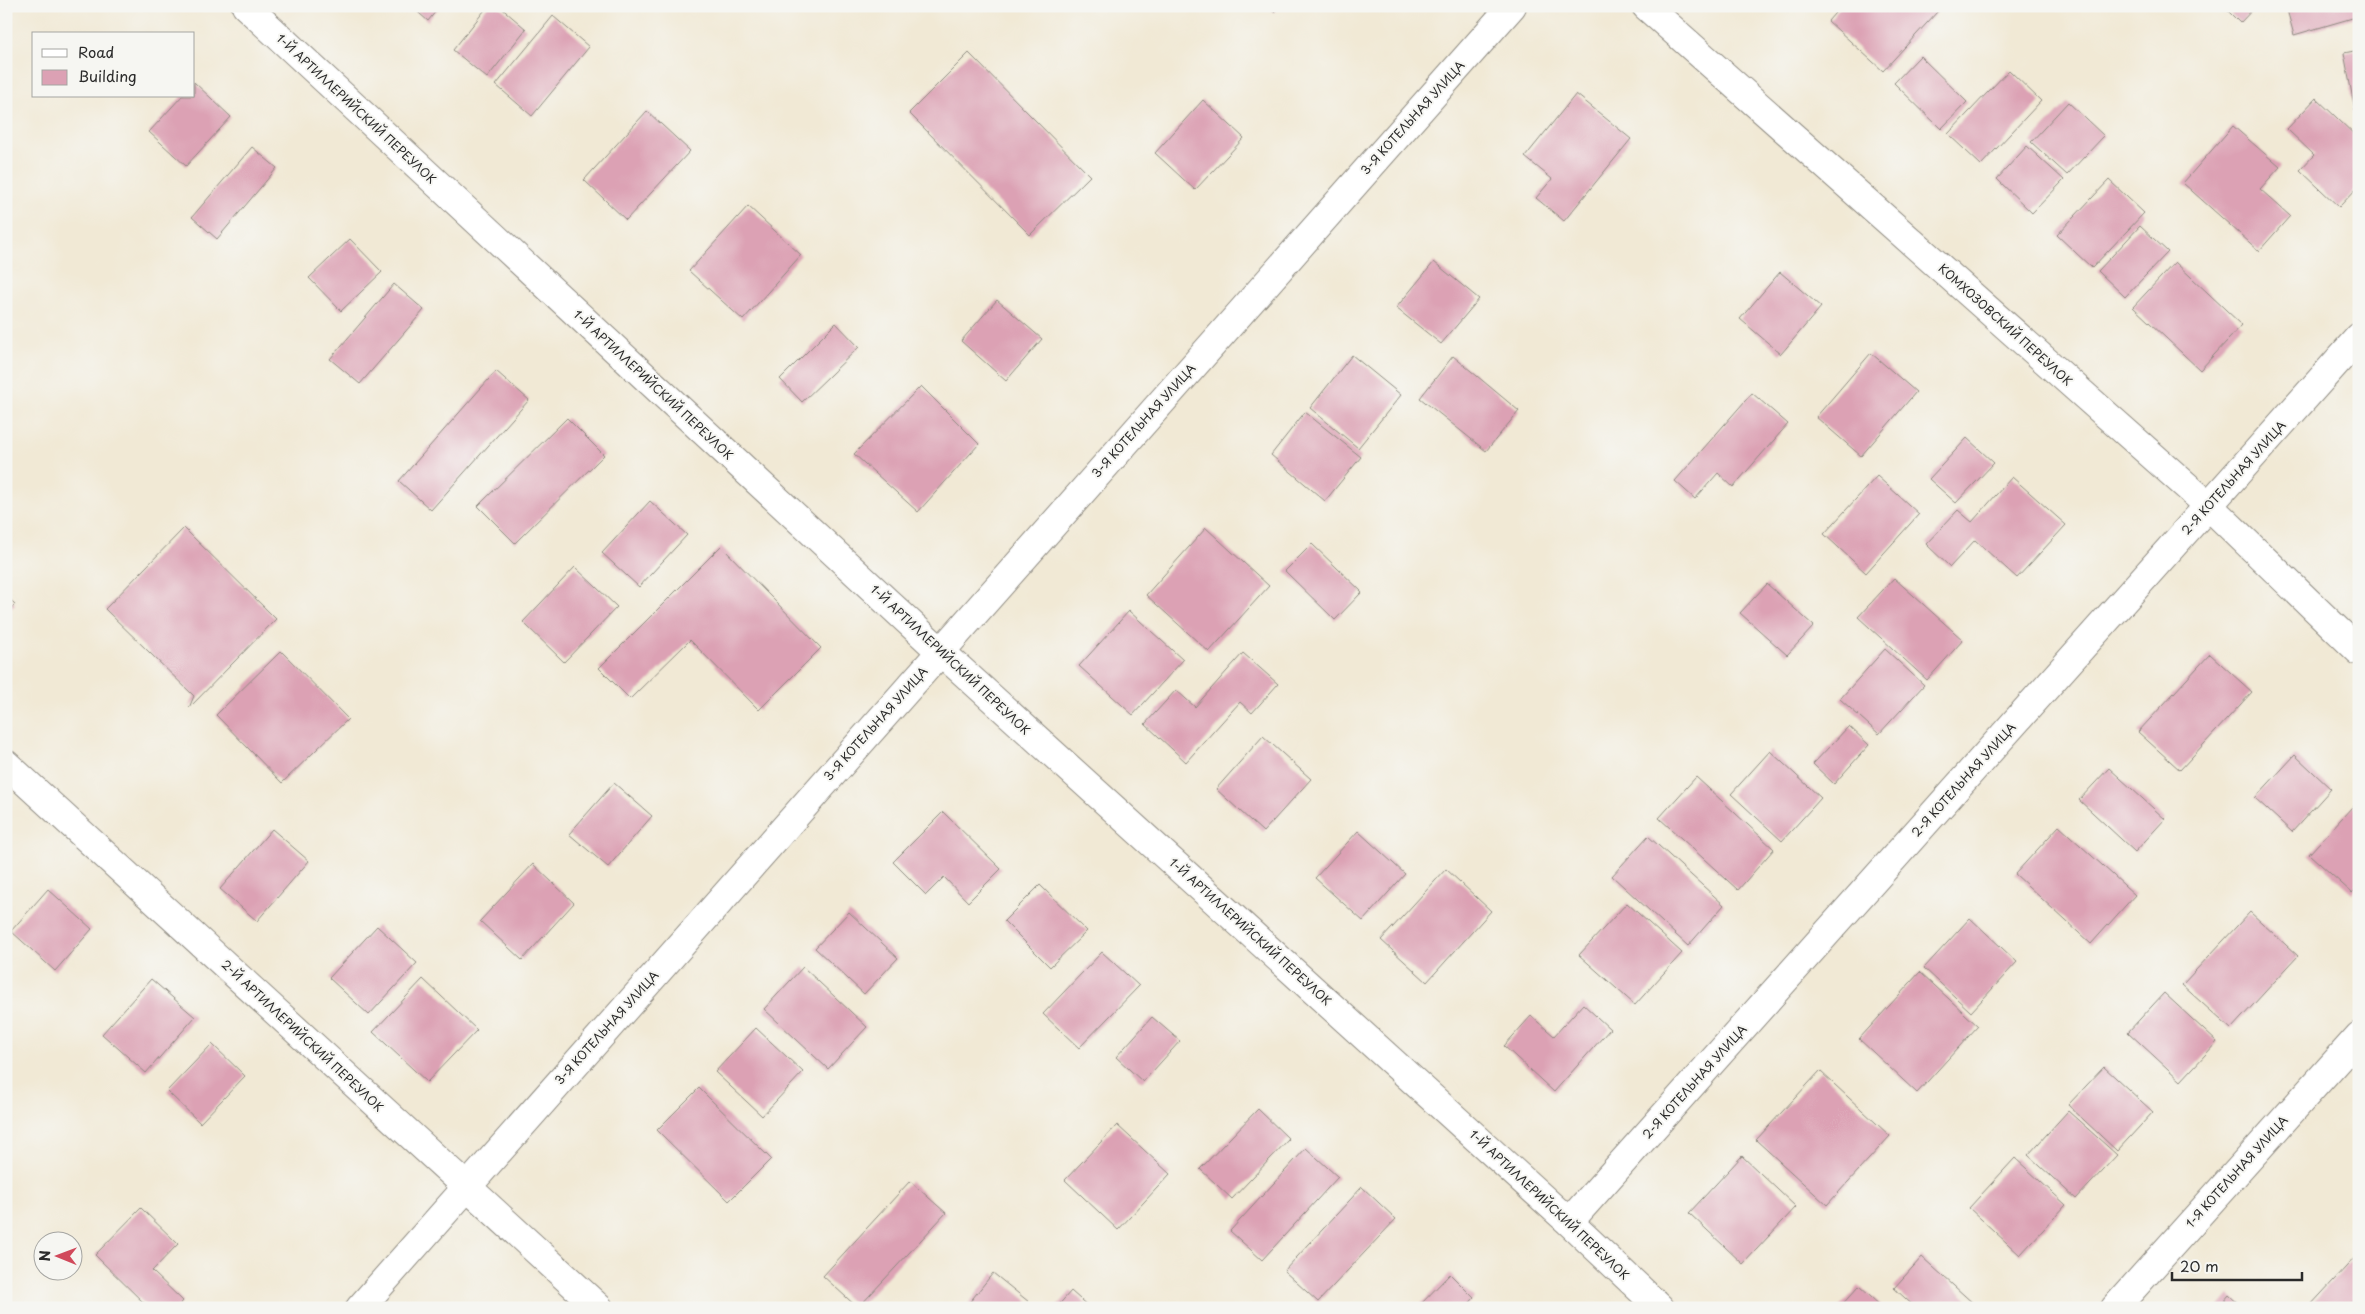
<svg xmlns="http://www.w3.org/2000/svg" width="2365" height="1314" viewBox="0 0 2365 1314" font-family="'Playpen Sans',sans-serif">
	<style>
		.building { fill: #dca1b4 }
		.lines { fill: none; stroke-linecap: round; stroke-linejoin: round }
		.street-casing { stroke: #8e8a80; stroke-width: 30 }
		.secondary-casing { stroke: #8e8a80; stroke-width: 30 }
		.street { stroke: #fff; stroke-width: 28 }
		.secondary { stroke: #fff; stroke-width: 28 }
		.labels { text-anchor: middle; stroke-width: 4; stroke-linejoin: round; paint-order: stroke }
		.street-label { font-size: 12px; fill: #2b2b2b; stroke: #f6f6f2 }
	</style>
	<rect width="100%" height="100%" fill="#f6f6f2"/>
	<filter id="ink" filterUnits="userSpaceOnUse"><feTurbulence type="fractalNoise" baseFrequency=".02" numOctaves="2"/><feDisplacementMap in="SourceGraphic" scale="10" xChannelSelector="R" yChannelSelector="G"/><feConvolveMatrix kernelMatrix="1 2 1 2 8 2 1 2 1" color-interpolation-filters="sRGB"/></filter>
	<filter id="wash" filterUnits="userSpaceOnUse"><feTurbulence type="fractalNoise" baseFrequency=".0096" numOctaves="4" result="noise"/><feDisplacementMap in="SourceGraphic" scale="20" xChannelSelector="R" yChannelSelector="G"/><feGaussianBlur stdDeviation="1.12" result="paint"/><feColorMatrix in="noise" values="0 0 0 0 0 0 0 0 0 0 0 0 0 0 0 0 0 1.4 0 .05"/><feComposite in="paint" operator="in"/></filter>
	<g filter="url(#wash)">
		<rect width="100%" height="100%" fill="#f1e9d5"/>
		<g id="blocks">
			<path class="building" d="M411 6H440L428 21Z
				M488 6H499L526 29 487 78 453 50Z
				M1268 6H1279L1274 12Z
				M1841 6H1933L1938 11 1883 71 1828 21Z
				M2223 6H2256L2240 23Z
				M2286 6H2354L2356 17 2294 35Z
				M553 16 589 47 532 116 496 85Z
				M2359 50V110H2355L2344 53Z
				M969 53 1090 176 1030 235 909 113Z
				M1920 56 1967 102 1941 129 1894 83Z
				M2009 70 2041 101 1981 165 1948 134Z
				M194 82 231 117 186 166 149 132 182 96H194Z
				M1576 94 1631 139 1564 221 1536 198 1552 179 1525 157Z
				M2316 98 2359 139V186L2339 207 2300 170 2314 155 2287 129Z
				M1203 100 1244 138 1195 190 1155 153Z
				M2068 102 2104 136 2067 175 2031 142Z
				M647 111 690 151 626 220 584 180Z
				M2233 126 2280 167 2260 189 2290 216 2259 251 2183 183Z
				M2027 146 2064 180 2032 213 1997 179Z
				M252 147 277 168 217 239 192 217Z
				M2109 180 2144 213 2092 268 2057 235Z
				M748 206 801 255 743 320 689 271Z
				M2140 226 2168 252 2125 297 2098 271Z
				M350 239 382 272 341 311 309 278Z
				M1434 262 1479 299 1441 344 1396 308Z
				M2175 262 2242 325 2200 370 2133 307Z
				M1780 272 1821 307 1781 354 1740 319Z
				M394 284 424 310 360 384 330 359Z
				M997 300 1042 339 1006 381 961 341Z
				M836 323 859 347 802 402 780 379Z
				M1871 353 1916 392 1861 456 1816 417Z
				M1352 355 1401 395 1358 448 1310 408Z
				M1453 356 1519 411 1486 451 1420 398Z
				M496 371 529 400 431 510 399 481Z
				M921 386 979 444 918 512 854 454Z
				M1752 393 1788 424 1733 487 1718 473 1695 499 1675 481Z
				M1305 412 1361 457 1325 501 1271 455Z
				M567 418 604 455 515 543 478 506Z
				M1967 438 1994 463 1956 503 1929 479Z
				M1877 476 1919 514 1866 573 1824 534Z
				M2012 477 2066 525 2017 578 1975 540 1950 567 1926 544 1958 510 1972 522Z
				M650 501 687 535 639 587 602 553Z
				M184 528 276 619 189 708 194 696 105 609Z
				M1206 528 1269 586 1209 652 1146 595Z
				M1312 544 1362 592 1335 620 1285 571Z
				M721 546 821 648 759 710 690 640 630 699 599 668Z
				M575 567 617 607 564 662 523 622Z
				M1894 578 1963 640 1927 680 1858 617Z
				M1767 584 1814 626 1787 655 1740 613Z
				M6 596 15 604 6 614Z
				M1129 611 1183 660 1133 715 1079 666Z
				M1885 649 1924 685 1879 734 1840 699Z
				M281 651 348 719 282 783 216 715Z
				M1243 653 1278 684 1252 713 1240 702 1186 762 1145 724 1176 690 1195 707Z
				M2210 654 2252 692 2180 770 2138 732Z
				M1849 726 1869 745 1834 784 1813 764Z
				M1263 736 1311 779 1263 832 1216 789Z
				M1770 751 1821 798 1782 841 1731 794Z
				M2295 755 2331 789 2292 832 2255 798Z
				M2109 768 2165 819 2135 852 2079 800Z
				M1696 777 1774 849 1738 890 1659 818Z
				M614 783 652 816 608 867 569 834Z
				M2353 806 2359 811V886L2352 893 2309 854Z
				M943 812 1001 869 968 902 944 877 926 895 893 862Z
				M2059 826 2135 895 2091 944 2015 874Z
				M272 829 309 861 257 921 220 889Z
				M1358 831 1405 874 1363 921 1315 878Z
				M1648 836 1724 905 1688 946 1612 876Z
				M533 864 574 903 522 960 480 921Z
				M1446 869 1491 911 1427 982 1381 940Z
				M1040 885 1087 931 1050 967 1004 921Z
				M48 889 92 929 55 971 11 931Z
				M1627 903 1682 953 1635 1005 1579 955Z
				M849 912 898 958 864 994 815 948Z
				M2250 912 2298 956 2231 1029 2182 985Z
				M1970 918 2017 962 1971 1012 1924 968Z
				M377 926 417 963 369 1015 329 978Z
				M1102 952 1139 986 1079 1048 1043 1014Z
				M803 967 867 1027 828 1069 764 1009Z
				M1920 972 1978 1026 1917 1093 1859 1039Z
				M151 979 195 1017 146 1073 102 1034Z
				M423 979 477 1030 427 1082 373 1032Z
				M2164 993 2217 1042 2181 1081 2128 1032Z
				M1583 1004 1610 1029 1554 1092 1504 1046 1531 1016 1554 1036Z
				M1152 1017 1180 1041 1143 1082 1116 1057Z
				M756 1028 803 1072 762 1116 715 1072Z
				M212 1044 245 1076 200 1123 167 1091Z
				M2104 1067 2153 1112 2117 1151 2068 1105Z
				M1820 1071 1890 1136 1827 1205 1756 1140Z
				M699 1088 771 1159 729 1201 657 1130Z
				M1258 1109 1289 1139 1232 1199 1200 1169Z
				M2068 1111 2117 1155 2076 1199 2028 1155Z
				M1117 1125 1170 1174 1118 1230 1065 1180Z
				M1306 1148 1338 1177 1262 1260 1230 1231Z
				M1742 1156 1796 1207 1743 1264 1689 1213Z
				M2015 1158 2066 1205 2020 1255 1969 1208Z
				M910 1181 946 1213 858 1308 823 1276Z
				M1362 1187 1396 1219 1318 1302 1284 1271Z
				M141 1208 178 1244 152 1271 183 1301 177 1308H149L95 1255Z
				M2359 1253V1308H2308Z
				M1922 1257 1975 1305 1972 1308H1916L1894 1288Z
				M993 1273 1029 1302 1024 1308H965Z
				M1450 1274 1474 1298 1465 1308H1417Z
				M1859 1286 1883 1308H1839Z
				M1071 1291 1090 1308H1056Z
				M2229 1295 2243 1308H2218Z"/>
		</g>
	</g>
	<g filter="url(#ink)">
		<use href="#blocks" fill-opacity="0" stroke="#8e8a80" stroke-width="1"/>
		<g class="lines">
			<defs>
				<path id="street" d="M246 6 940 651 1569 1222 1660 1308
					M1646 6 2209 506 2359 651
					M6 764 599 1308
					M1569 1222 2359 337
					M360 1308 1512 6"/>
				<path id="secondary" d="M2115 1308 2359 1036"/>
			</defs>
			<use href="#street" class="street-casing"/>
			<use href="#secondary" class="secondary-casing"/>
			<use href="#street" class="street"/>
			<use href="#secondary" class="secondary"/>
		</g>
	</g>
	<g class="labels">
		<g class="street-label">
			<text transform="translate(356 109) rotate(43)" y="4">1-Й АРТИЛЛЕРИЙСКИЙ ПЕРЕУЛОК</text>
			<text transform="translate(1413 118) rotate(-48)" y="4">3-Я КОТЕЛЬНАЯ УЛИЦА</text>
			<text transform="translate(2005 325) rotate(42)" y="4">КОМХОЗОВСКИЙ ПЕРЕУЛОК</text>
			<text transform="translate(653 385) rotate(43)" y="4">1-Й АРТИЛЛЕРИЙСКИЙ ПЕРЕУЛОК</text>
			<text transform="translate(1144 421) rotate(-48)" y="4">3-Я КОТЕЛЬНАЯ УЛИЦА</text>
			<text transform="translate(2234 478) rotate(-48)" y="4">2-Я КОТЕЛЬНАЯ УЛИЦА</text>
			<text transform="translate(950 660) rotate(43)" y="4">1-Й АРТИЛЛЕРИЙСКИЙ ПЕРЕУЛОК</text>
			<text transform="translate(876 724) rotate(-48)" y="4">3-Я КОТЕЛЬНАЯ УЛИЦА</text>
			<text transform="translate(1964 780) rotate(-48)" y="4">2-Я КОТЕЛЬНАЯ УЛИЦА</text>
			<text transform="translate(1250 932) rotate(42)" y="4">1-Й АРТИЛЛЕРИЙСКИЙ ПЕРЕУЛОК</text>
			<text transform="translate(607 1028) rotate(-48)" y="4">3-Я КОТЕЛЬНАЯ УЛИЦА</text>
			<text transform="translate(302 1036) rotate(43)" y="4">2-Й АРТИЛЛЕРИЙСКИЙ ПЕРЕУЛОК</text>
			<text transform="translate(1695 1082) rotate(-48)" y="4">2-Я КОТЕЛЬНАЯ УЛИЦА</text>
			<text transform="translate(2237 1172) rotate(-48)" y="4">1-Я КОТЕЛЬНАЯ УЛИЦА</text>
			<text transform="translate(1549 1205) rotate(43)" y="4">1-Й АРТИЛЛЕРИЙСКИЙ ПЕРЕУЛОК</text>
		</g>
	</g>
	<rect width="2365" height="1314" fill="none" stroke="#f6f6f2" stroke-width="25"/>
	<rect x="32" y="32" width="162" height="65" fill="#f6f6f2" stroke="#a5a5a2"/>
	<rect x="42" y="49" width="25" height="8" fill="#ffffff" stroke="#a5a5a2"/>
	<text x="78" y="58" font-size="15" fill="#2b2b2b">Road</text>
	<rect x="42" y="70" width="25" height="15" fill="#dca1b4" stroke="#a5a5a2"/>
	<text x="78" y="82" font-size="15" fill="#2b2b2b">Building</text>
	<g transform="translate(58 1256) rotate(271)"><circle r="24" fill="#f6f6f2" stroke="#a5a5a2"/>
	<path d="M0-4L9 19L0 12L-9 19Z" fill="#d1495b"/>
	<text y="-8" font-size="14" font-weight="bold" text-anchor="middle" fill="#2b2b2b">N</text>
	</g>
	<path d="M2172 1272v8h130v-8" fill="none" stroke="#2b2b2b" stroke-width="2.5"/>
	<text x="2180" y="1272" font-size="15" fill="#2b2b2b" stroke="#f6f6f2" stroke-width="4" paint-order="stroke">20 m</text>
</svg>
